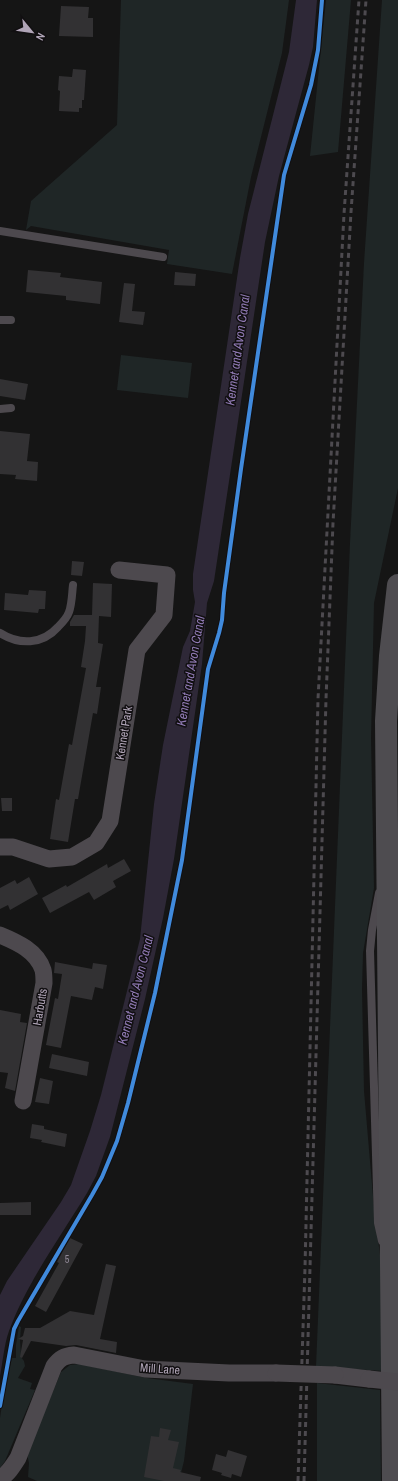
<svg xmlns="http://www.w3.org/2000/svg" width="398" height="1481" viewBox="0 0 398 1481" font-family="'Archivo Narrow',sans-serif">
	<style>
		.green { fill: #1f2626 }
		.water { fill: #2e2837 }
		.building { fill: #323133 }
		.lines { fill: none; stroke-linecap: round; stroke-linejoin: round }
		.service { stroke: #4d494e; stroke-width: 8 }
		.minor { stroke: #4d494e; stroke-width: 17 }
		.trunk { stroke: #4e4c50; stroke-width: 22 }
		.rail { stroke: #4d4a4f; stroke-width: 3; stroke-dasharray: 5 4; stroke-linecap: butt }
		.minor-bridge { stroke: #4d494e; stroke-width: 17 }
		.cycleway-casing { stroke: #110f11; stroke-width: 6 }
		.cycleway { stroke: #408adc; stroke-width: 4 }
		.labels { text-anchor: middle; stroke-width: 3; stroke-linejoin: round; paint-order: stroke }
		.number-label { font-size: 10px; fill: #908896 }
		.street-label { font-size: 12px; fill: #b0a5b7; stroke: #110f11 }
		.water-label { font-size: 13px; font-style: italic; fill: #907ab4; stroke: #110f11 }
	</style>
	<rect width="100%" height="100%" fill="#151515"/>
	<path class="green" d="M121 0H289L282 53 251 177 232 274 167 264 169 250 31 226 26 230 31 201 117 125Z
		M326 0H351L338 152 310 156Z
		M382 0H398V488L374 603 371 738 374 888 363 953 362 989 364 1091 374 1208 385 1294 384 1371 316 1367 350 543 364 263Z
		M121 355 192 363 188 398 117 390Z
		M19 1326 21 1327 20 1340 21 1357 24 1361 25 1366 18 1378 32 1383 30 1389 35 1390 5 1461 0 1468V1418L4 1391 12 1358H16V1345Z
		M79 1364 147 1378 193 1384 184 1461 179 1481H37L28 1477 29 1463 27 1454 61 1372 70 1365Z
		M317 1383 380 1390 381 1481H317Z"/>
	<path class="water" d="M296 0H317L313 47 309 65 279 176 265 242 214 581 207 603 202 664 174 859 163 918 145 999 110 1137 96 1176 87 1193C61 1236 26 1284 9 1331 4 1345 3 1361 0 1376V1295L7 1281 61 1202 71 1185 90 1131 101 1095 140 939 154 804 163 745 183 647 190 631 195 602 193 590V574L240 258 248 214 289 52Z"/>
	<path class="building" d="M61 6 89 7 88 18H93V37L59 36Z
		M73 69 86 70 84 100H82V108H79V112L59 111 60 91 58 90 59 76 72 77Z
		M28 270 61 273 60 277 102 282 100 304 66 300V296L26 292Z
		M175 272 196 274 195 286 174 285Z
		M124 283 135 284 132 311 145 312 143 325 119 322Z
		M0 379 28 384 25 400 0 396Z
		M0 431 30 434 27 461 38 462 37 481 15 479 16 475 0 474Z
		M72 561 84 562 82 576 71 575Z
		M93 583 112 584 111 617 99 616 98 643 103 644 96 687H101L97 714 93 713 78 799H75L68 842 50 839 56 799 59 800 69 744 72 745 86 668 81 667 85 641 86 626H70V622L74 615H92Z
		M29 590 46 591 45 609H39L38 613 4 610 5 593 28 595Z
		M1 798H12V811H2Z
		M124 859 131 871 113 881 116 887 94 900 89 892 50 913 42 898 66 885 67 887 107 864 108 868Z
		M29 877 38 894 10 910 8 905 0 909V888L15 880 17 884Z
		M55 962 92 969 93 963 107 965 103 989 95 987 92 1000 71 996 61 1048 46 1045 55 998 58 999 62 974 54 973Z
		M0 1010 21 1014 20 1022 27 1023 15 1091 5 1088 8 1073 0 1072Z
		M52 1054 89 1062 87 1076 49 1068Z
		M40 1078 53 1081 49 1104 35 1102Z
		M32 1124 44 1126V1129L67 1134 65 1147 41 1142 42 1140 30 1138Z
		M31 1202V1215H0V1203Z
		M70 1238 83 1244 46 1312 35 1306 59 1263 57 1262Z
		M106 1264 116 1266 100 1339 117 1342 116 1353 76 1345 66 1346 31 1341 22 1358 20 1357 23 1340 18 1339 23 1336 25 1328H40L70 1311 94 1315Z
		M160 1428 171 1430 168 1440 179 1442 173 1468 181 1470 180 1472 201 1477 200 1481H164L144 1477 151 1436 159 1437Z
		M228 1450 247 1456 241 1477 232 1474 231 1478 221 1475 222 1473 212 1470 216 1454 226 1457Z"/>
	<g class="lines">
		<path class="service" d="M0 231 163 257
			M0 320H11
			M0 409 11 408
			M0 633C19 645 42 645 58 627 62 623 67 618 69 612 72 604 72 593 73 585
			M379 893 372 930 370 951 378 1223 382 1241"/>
		<path class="minor" d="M0 847H13L49 859 72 857 96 843 110 821 137 650 164 615 167 575 119 570
			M0 935C17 942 37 951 43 970 44 974 44 979 44 983L23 1101
			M335 1375 369 1379
			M0 1479C8 1474 13 1466 18 1458L54 1366C60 1358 64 1356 74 1355L145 1369 229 1373H276"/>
		<path class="trunk" d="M393 1481 386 721 390 656 398 585"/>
		<path class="rail" d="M298 1481 305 1268 318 699 344 214 359 0
			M304 1481 326 699 333 523 351 212 366 0"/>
		<path class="minor-bridge" d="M276 1373 335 1375
			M369 1379 398 1382"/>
		<defs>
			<path id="cycleway" d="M0 1406 14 1329 18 1321 92 1195 102 1177 117 1141 128 1103 155 993 182 860 208 669 219 633 222 620 224 593 241 469 284 175 311 85 318 50 322 0"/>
		</defs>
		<use href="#cycleway" class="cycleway-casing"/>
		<use href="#cycleway" class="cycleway"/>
	</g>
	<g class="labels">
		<g class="number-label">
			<text x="67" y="1263">5</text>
		</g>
		<g class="street-label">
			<text transform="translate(124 733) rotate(-81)" y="4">Kennet Park</text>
			<text transform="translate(40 1007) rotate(-80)" y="4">Harbutts</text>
			<text transform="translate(160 1369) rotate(4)" y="4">Mill Lane</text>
		</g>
		<g class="water-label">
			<text transform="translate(237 350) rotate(-82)" y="5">Kennet and Avon Canal</text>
			<text transform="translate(190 671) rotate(-80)" y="5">Kennet and Avon Canal</text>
			<text transform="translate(135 990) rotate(-76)" y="5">Kennet and Avon Canal</text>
		</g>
	</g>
	<g transform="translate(32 32) rotate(119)" stroke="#110f11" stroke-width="3" paint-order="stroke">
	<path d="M0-3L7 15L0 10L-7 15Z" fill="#b0a5b7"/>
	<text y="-6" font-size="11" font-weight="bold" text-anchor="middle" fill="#b0a5b7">N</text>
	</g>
</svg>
